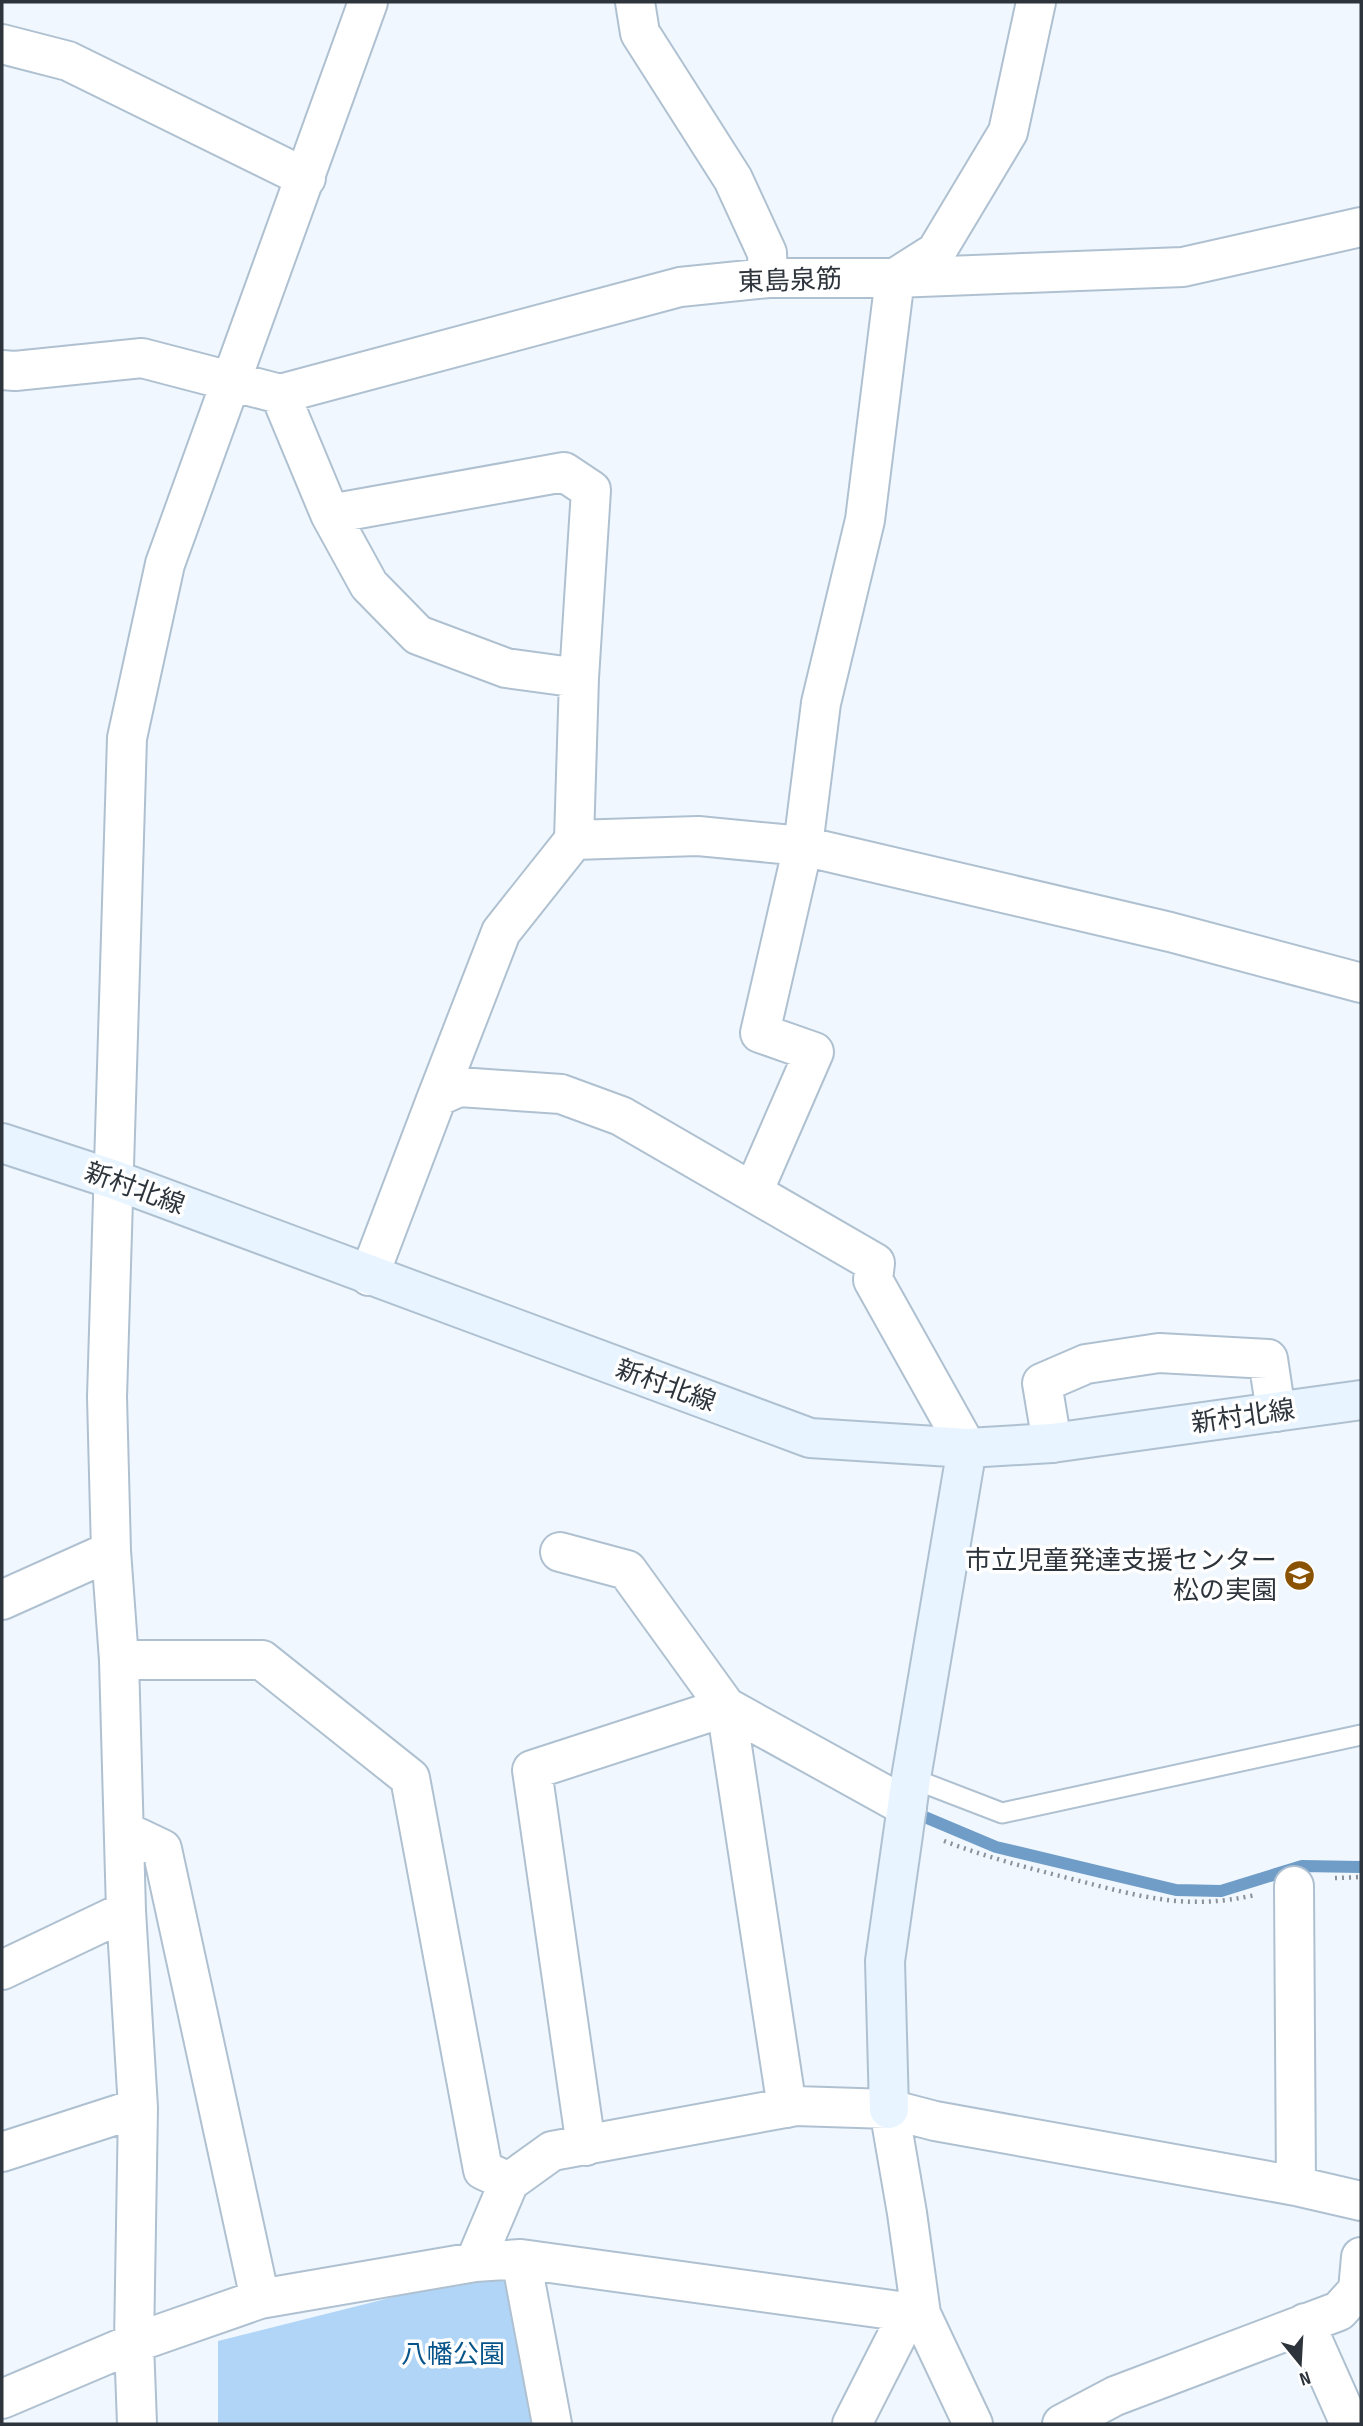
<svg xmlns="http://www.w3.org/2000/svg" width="1363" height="2426" viewBox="0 0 1363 2426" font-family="'Sofia Sans Condensed','Noto Sans JP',sans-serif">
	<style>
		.green { fill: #b1d5f7 }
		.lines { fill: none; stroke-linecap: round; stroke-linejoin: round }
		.stream { stroke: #6f9dc8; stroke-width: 12 }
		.lane-casing { stroke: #afc1d1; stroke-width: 23 }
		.street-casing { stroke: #afc1d1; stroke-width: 42 }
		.secondary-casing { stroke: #afc1d1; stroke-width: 42 }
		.path { stroke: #8a9198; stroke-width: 4.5; stroke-dasharray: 2 5; stroke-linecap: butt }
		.lane { stroke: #fff; stroke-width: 19 }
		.street { stroke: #fff; stroke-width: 38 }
		.secondary { stroke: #e8f4ff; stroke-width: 38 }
		.labels { text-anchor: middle; stroke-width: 7; stroke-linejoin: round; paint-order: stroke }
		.street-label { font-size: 26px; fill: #2d343b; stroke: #fff }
		.poi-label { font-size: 26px; fill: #2d343b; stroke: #fff; text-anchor: end }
		.park-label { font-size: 26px; fill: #06548a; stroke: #fff }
	</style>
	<rect width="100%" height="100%" fill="#f0f7fe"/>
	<path class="green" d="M509 2268 537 2424H218V2341Z"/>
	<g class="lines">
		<path class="stream" d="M920 1815 996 1847 1176 1890 1221 1891 1302 1866 1361 1867"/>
		<defs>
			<path id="lane" d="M911 1778 1002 1813 1361 1735"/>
			<path id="street" d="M635 2 640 33 733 179 767 253 768 278
				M2 44 68 61 306 178
				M2 370 15 371 142 358 280 394 680 287 768 278H895L1183 267 1361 227
				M280 394 330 514 369 585 418 635 506 668 579 678
				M330 514 564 472 591 490 579 678 574 840 501 932 437 1097
				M574 840 698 836 803 846 1170 932 1361 983
				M753 1192 814 1052 760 1033 803 846 821 703 865 520 895 278 936 252 1008 132 1036 2
				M369 1276 437 1097 459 1087 561 1094 621 1116 875 1263 873 1280 967 1448
				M1052 1443 1042 1383 1086 1364 1159 1353 1268 1359 1276 1412
				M560 1552 627 1570 726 1707 907 1807
				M2 1600 111 1551
				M119 1660H262L410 1778 483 2170 509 2182
				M726 1707 787 2108
				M124 1831 162 1849 260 2299
				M1294 1886 1296 2186
				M2 1970 126 1911
				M889 2109 907 2213 921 2314 973 2424
				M586 2146 532 1770 726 1707
				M2 2152 138 2108
				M521 2259 552 2424
				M475 2262 509 2182 552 2151 796 2106 889 2109 935 2121 1296 2186 1361 2201
				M1305 2323 1350 2424
				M2 2399 134 2343 260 2299 475 2262 521 2259 921 2314
				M137 2424 134 2343 138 2108 126 1911 119 1660 111 1551 107 1397 127 738 165 564 368 2
				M852 2424 909 2312
				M1062 2424 1115 2396 1339 2311 1358 2290 1361 2257"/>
			<path id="secondary" d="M2 1143 115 1180 810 1438 967 1448 1052 1443 1361 1400
				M889 2109 885 1961 911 1778 967 1448"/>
		</defs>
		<use href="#lane" class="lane-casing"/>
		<use href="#street" class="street-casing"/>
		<use href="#secondary" class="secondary-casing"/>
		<path class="path" d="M944 1841C986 1857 1028 1868 1072 1879 1139 1896 1185 1911 1255 1895
			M1335 1878 1361 1877"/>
		<use href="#lane" class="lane"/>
		<use href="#street" class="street"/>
		<use href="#secondary" class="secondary"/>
	</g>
	<defs>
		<symbol id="school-disc" viewBox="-11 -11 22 22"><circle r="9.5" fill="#8a5303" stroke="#fff"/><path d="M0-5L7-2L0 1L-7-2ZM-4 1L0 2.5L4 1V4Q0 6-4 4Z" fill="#fff"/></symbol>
	</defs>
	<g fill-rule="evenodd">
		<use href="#school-disc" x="1282" y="1558" width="35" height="35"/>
	</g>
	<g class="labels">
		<g class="street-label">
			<text transform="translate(790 280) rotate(-2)" y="9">東島泉筋</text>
			<text transform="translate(135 1188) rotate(20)" y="9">新村北線</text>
			<text transform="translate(666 1385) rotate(20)" y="9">新村北線</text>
			<text transform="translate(1243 1416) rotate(-8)" y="9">新村北線</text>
		</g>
		<g class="poi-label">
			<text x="1277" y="1569">市立児童発達支援センター<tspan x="1277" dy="30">松の実園</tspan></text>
		</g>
		<g class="park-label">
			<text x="453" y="2363">八幡公園</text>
		</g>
	</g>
	<rect width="1363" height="2426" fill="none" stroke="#2d343b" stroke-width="7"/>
	<g transform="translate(1300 2363) rotate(162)" stroke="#ffffff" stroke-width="5" paint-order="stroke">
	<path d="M0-5L12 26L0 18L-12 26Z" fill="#2d343b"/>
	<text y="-10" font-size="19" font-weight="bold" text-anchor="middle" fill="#2d343b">N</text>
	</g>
</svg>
